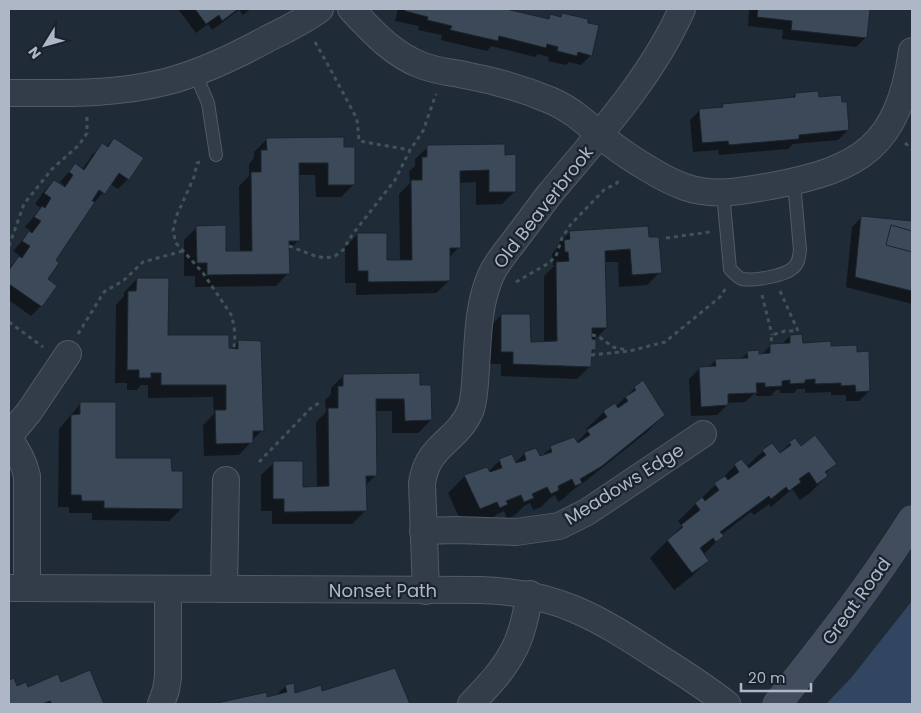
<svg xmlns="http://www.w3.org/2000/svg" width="921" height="713" font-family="Poppins,sans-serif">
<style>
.water{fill:#324661}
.shadow{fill:#0007}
.building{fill:#3c4958;stroke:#1b242f}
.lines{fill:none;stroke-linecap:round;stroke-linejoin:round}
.service-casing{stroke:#515a66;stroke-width:14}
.minor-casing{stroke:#515a66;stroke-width:28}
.secondary-casing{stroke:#515a66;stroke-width:29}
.path{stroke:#3f5457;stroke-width:3;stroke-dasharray:4 4;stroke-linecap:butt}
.service{stroke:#333d49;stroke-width:12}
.minor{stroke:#333d49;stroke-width:26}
.secondary{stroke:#414c5c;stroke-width:28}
.labels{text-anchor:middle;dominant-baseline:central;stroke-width:4.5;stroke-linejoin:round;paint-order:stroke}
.street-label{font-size:18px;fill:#aeb7c5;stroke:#19222d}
</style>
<rect width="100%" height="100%" fill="#202b38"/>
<polygon class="water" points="912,601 912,704 826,704 851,678"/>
<g class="shadow">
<polygon points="178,9 251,9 243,15 239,10 212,30 208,24 196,33"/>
<polygon points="398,9 501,9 546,20 550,16 559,18 563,14 591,55 581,65 569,62 566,65 548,61 549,57 538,54 535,57 491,46 487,51 441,40 442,35 418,30 419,26 395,21"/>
<polygon points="749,9 869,9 866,37 856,47 782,39 783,30 748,26"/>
<polygon points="795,94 848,130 838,140 793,144 788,149 719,155 718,150 693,152 690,120 700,110 719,109 723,105 791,99"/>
<polygon points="114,139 142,158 128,179 118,189 110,184 94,203 54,261 46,280 41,306 31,316 9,300 9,268 20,256 13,251 31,231 25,227 41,208 35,204 44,191 54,181 63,187 64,185 60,182 75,165 82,170 92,155 102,145 106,147"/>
<polygon points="267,139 343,149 354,184 341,197 316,197 315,175 298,175 299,240 288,251 288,273 276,286 195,287 195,276 184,276 184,240 197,227 225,252 240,252 239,186 249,176 249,164 254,158 254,152"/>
<polygon points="428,147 503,156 515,191 502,204 476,205 476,182 459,183 459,247 449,258 449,281 436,293 356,295 356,283 345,283 345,247 358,234 386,262 400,261 399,194 410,183 409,171 415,166 415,159"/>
<polygon points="862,217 912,222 912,304 846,287 852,227"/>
<polygon points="570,232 648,239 660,272 647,285 619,287 618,262 604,262 606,328 593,341 594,350 590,354 590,366 577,379 501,376 501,364 489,364 489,328 501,315 530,343 544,343 544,276 555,265 553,265 552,254 557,248 557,245"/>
<polygon points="137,279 167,336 227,350 230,350 239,341 262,430 239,455 204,456 203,425 214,414 213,397 148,398 148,385 141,385 137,390 127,390 127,383 115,383 116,305 124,296 124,292"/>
<polygon points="790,336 801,344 856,353 869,391 859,401 846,401 846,395 831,395 831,392 805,393 805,389 797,389 794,393 780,393 780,390 776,390 771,396 756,396 756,392 745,402 727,403 727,405 717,415 691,416 689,379 699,369 708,368 716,360 741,359 748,352 761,355 770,346 781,345"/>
<polygon points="344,375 419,386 431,420 418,433 392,433 392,411 375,411 375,476 365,486 365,511 352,524 272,524 272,511 261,511 261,475 274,463 302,488 317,488 316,422 326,412 325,400 331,394 331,388"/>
<polygon points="635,388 664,415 647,432 583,483 574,489 563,499 558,502 555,495 550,498 541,507 533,510 530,503 524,506 515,515 507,519 504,511 496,515 489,521 463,526 448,493 465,476 488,472 500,460 515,463 524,454 535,450 539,458 551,448 576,443 588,431 586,429 604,412 615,405 616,406"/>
<polygon points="81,403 115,459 170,473 182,508 169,521 92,520 92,513 69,513 69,507 58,507 59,429"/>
<polygon points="790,443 835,464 825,474 827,476 810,493 800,500 792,489 771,507 769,504 754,515 751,512 721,535 722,536 704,554 708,560 691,577 674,590 650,558 682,526 678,521 741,460 746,467 763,451 779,454"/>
<polygon points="395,669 409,704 218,704 266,694 266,698 275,696 286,686 295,694 321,693"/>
<polygon points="89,671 103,704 9,704 9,681 14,679 17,687 28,689 61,683"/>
</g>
<g class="building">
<polygon points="195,9 238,9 222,21 219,15 206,24"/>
<polygon points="405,9 506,9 549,19 550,14 561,17 562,13 588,19 588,23 599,25 592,56 578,52 577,56 557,51 558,47 547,44 546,48 499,36 498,41 450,30 452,26 427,20 428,17 405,11"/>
<polygon points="758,9 870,9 867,38 791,30 792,21 757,17"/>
<polygon points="818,91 819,97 841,95 842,102 847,102 849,130 799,135 799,139 729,145 728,141 702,143 699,109 723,107 722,104 795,97 795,93"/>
<polygon points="344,137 344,147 355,147 355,185 328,185 328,163 299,163 300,241 289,241 290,274 207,275 207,263 197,263 196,226 226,225 226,251 252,251 251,172 261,172 261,150 267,150 266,138"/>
<polygon points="114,138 144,158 129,180 119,173 105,194 99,190 92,201 95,202 56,260 59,263 48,279 57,286 42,307 9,284 9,270 19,256 22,258 30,246 22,241 29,231 32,233 41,221 34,217 42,206 45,208 51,198 44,193 54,180 65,187 73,175 69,172 75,163 84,170 102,143 108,147"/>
<polygon points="505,144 505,155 516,154 516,192 489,192 489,170 460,171 461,248 450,248 450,281 368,282 368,271 358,271 357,233 387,233 387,260 412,260 411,180 422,180 422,157 427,157 427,145"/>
<polygon points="861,216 912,221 912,291 855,277"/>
<polygon points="891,225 912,231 912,252 886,245"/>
<polygon points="648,226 649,237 659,237 662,273 632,275 630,249 605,251 607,328 592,328 592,339 596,340 596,350 592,350 591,367 513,364 513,352 501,352 501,314 530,314 531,342 557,341 556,262 569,261 568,252 565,252 564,240 570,239 569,231"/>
<polygon points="137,278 169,278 168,335 229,335 229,348 238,349 238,340 261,341 264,431 253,431 253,443 216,444 215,410 226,410 226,385 161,385 161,373 151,373 151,378 139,378 139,370 127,370 128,291 136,291"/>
<polygon points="802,334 803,343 831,341 831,346 857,345 857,352 869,351 870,391 856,392 855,385 841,386 841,383 815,384 815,379 805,380 805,383 790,384 790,380 782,381 782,386 765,387 765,383 756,383 757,393 728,394 728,405 701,407 699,367 716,366 715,359 748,358 747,351 759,350 759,354 770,353 770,344 790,343 790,335"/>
<polygon points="420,373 420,385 431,385 432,420 405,421 404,399 376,399 377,476 366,476 367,511 284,512 284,499 273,499 273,461 303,461 303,487 329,486 328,408 338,408 338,386 343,386 343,374"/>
<polygon points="643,380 665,415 602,466 580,479 582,483 575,486 572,479 558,486 559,490 551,494 547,487 532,494 534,498 524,502 521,495 506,501 508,504 500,508 497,502 480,509 464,475 487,467 490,472 502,468 499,459 512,454 516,463 526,460 524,452 536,448 540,456 552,452 550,446 574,437 578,443 590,435 587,430 607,417 603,411 615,403 618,408 628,401 625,397 636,390 634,387"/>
<polygon points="80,402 116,402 116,458 171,458 172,471 183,471 183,509 104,508 104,501 82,501 81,495 71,495 71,415 80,414"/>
<polygon points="815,435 837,464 825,472 828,476 817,484 809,472 799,479 801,482 789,491 786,487 771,499 769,496 720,532 724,536 716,542 713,538 700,548 709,561 692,573 667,540 683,527 681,525 700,510 695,503 702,497 705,501 719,490 714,483 725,476 728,480 739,472 734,464 741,459 749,468 766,455 762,450 772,443 780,453 791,445 789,442 795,438 801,446"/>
<polygon points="395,668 410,704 218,704 217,703 267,692 267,697 287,692 285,685 294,683 295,693 321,685 322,691"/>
<polygon points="90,670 104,704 52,704 50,701 42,704 9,704 9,680 14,678 17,686 26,682 28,687 58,674 61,682"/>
</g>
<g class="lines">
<g class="service-casing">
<g id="service">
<polyline points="195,73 208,103 216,155"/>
<path d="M723,193L730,269C734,273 737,277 742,279C754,281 784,276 793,268C799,263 799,257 800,250L794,182"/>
</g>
</g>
<g class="minor-casing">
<g id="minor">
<path d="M351,9C372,31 392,54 421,65C437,72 453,72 469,76C497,81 526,90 552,101C575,111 591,128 610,143C628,157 664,180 685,187C713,197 743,191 771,186C862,169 898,146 912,51"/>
<path d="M9,93C61,93 114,95 165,82C201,73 234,57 267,39C285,30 304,21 320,9"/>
<polyline points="9,436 29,412 68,354"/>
<path d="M9,439C18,451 24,462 27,476V588"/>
<polyline points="423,531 456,530 516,532 559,526 587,512 703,434"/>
<path d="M9,588L480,590C556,592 597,617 658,657C682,672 705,687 727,704"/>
<polyline points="224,589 226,480"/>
<path d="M426,591L422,483C428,443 458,442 471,409C475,396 475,382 476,368C478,338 478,304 491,275C496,264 504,254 512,244C524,228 536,212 548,196C596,138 651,79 682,9"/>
<polyline points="161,704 166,690 168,677 168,589"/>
<path d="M471,704C486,688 502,672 512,653C522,636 526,614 530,594"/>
</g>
</g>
<g class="secondary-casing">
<path id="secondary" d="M777,704C825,644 871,585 912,520"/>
</g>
<g class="path">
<polyline points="315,42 327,63 357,119 359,141 410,150"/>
<polyline points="905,143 912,149"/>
<polyline points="200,162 197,163 194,177 176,217 173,231 176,243 203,273 232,316 235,333 234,348"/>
<polyline points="666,238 710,232"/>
<polyline points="9,246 24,204 52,169 79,145 87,133 87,116"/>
<polyline points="289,246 315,256 326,258 335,256 343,250 352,235 395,180 410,150 423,131 436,94"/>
<polyline points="516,282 549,263 556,256 562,238 571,224 604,190 617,183 620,178"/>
<polyline points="780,291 798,331"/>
<polyline points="762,295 772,335"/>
<polyline points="9,322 43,347"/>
<polyline points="78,334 104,292 124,280 143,262 183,251"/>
<polyline points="592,335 598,336 613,347 627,350"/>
<polyline points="771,341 772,335 785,331 797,331"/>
<polyline points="591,355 630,351 665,342 720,297 726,288"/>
<polyline points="259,462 312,407 321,402"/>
</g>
<use href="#service" class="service"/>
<use href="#minor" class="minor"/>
<use href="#secondary" class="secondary"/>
</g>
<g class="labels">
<g class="street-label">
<text transform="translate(543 207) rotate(-52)">Old Beaverbrook</text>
<text transform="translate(624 484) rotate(-32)">Meadows Edge</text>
<text x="383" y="590">Nonset Path</text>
<text transform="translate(856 601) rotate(-54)">Great Road</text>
</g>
</g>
<rect width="921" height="713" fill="none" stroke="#aeb7c5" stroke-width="20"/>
<g transform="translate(45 45) rotate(233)" stroke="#19222d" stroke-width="4" paint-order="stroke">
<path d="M0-4L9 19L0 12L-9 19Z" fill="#aeb7c5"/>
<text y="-8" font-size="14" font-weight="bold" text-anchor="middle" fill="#aeb7c5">N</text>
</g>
<path d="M741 683v8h70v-8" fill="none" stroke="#aeb7c5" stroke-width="2.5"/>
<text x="748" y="683" font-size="15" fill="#aeb7c5" stroke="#19222d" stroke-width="4" paint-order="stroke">20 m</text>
</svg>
